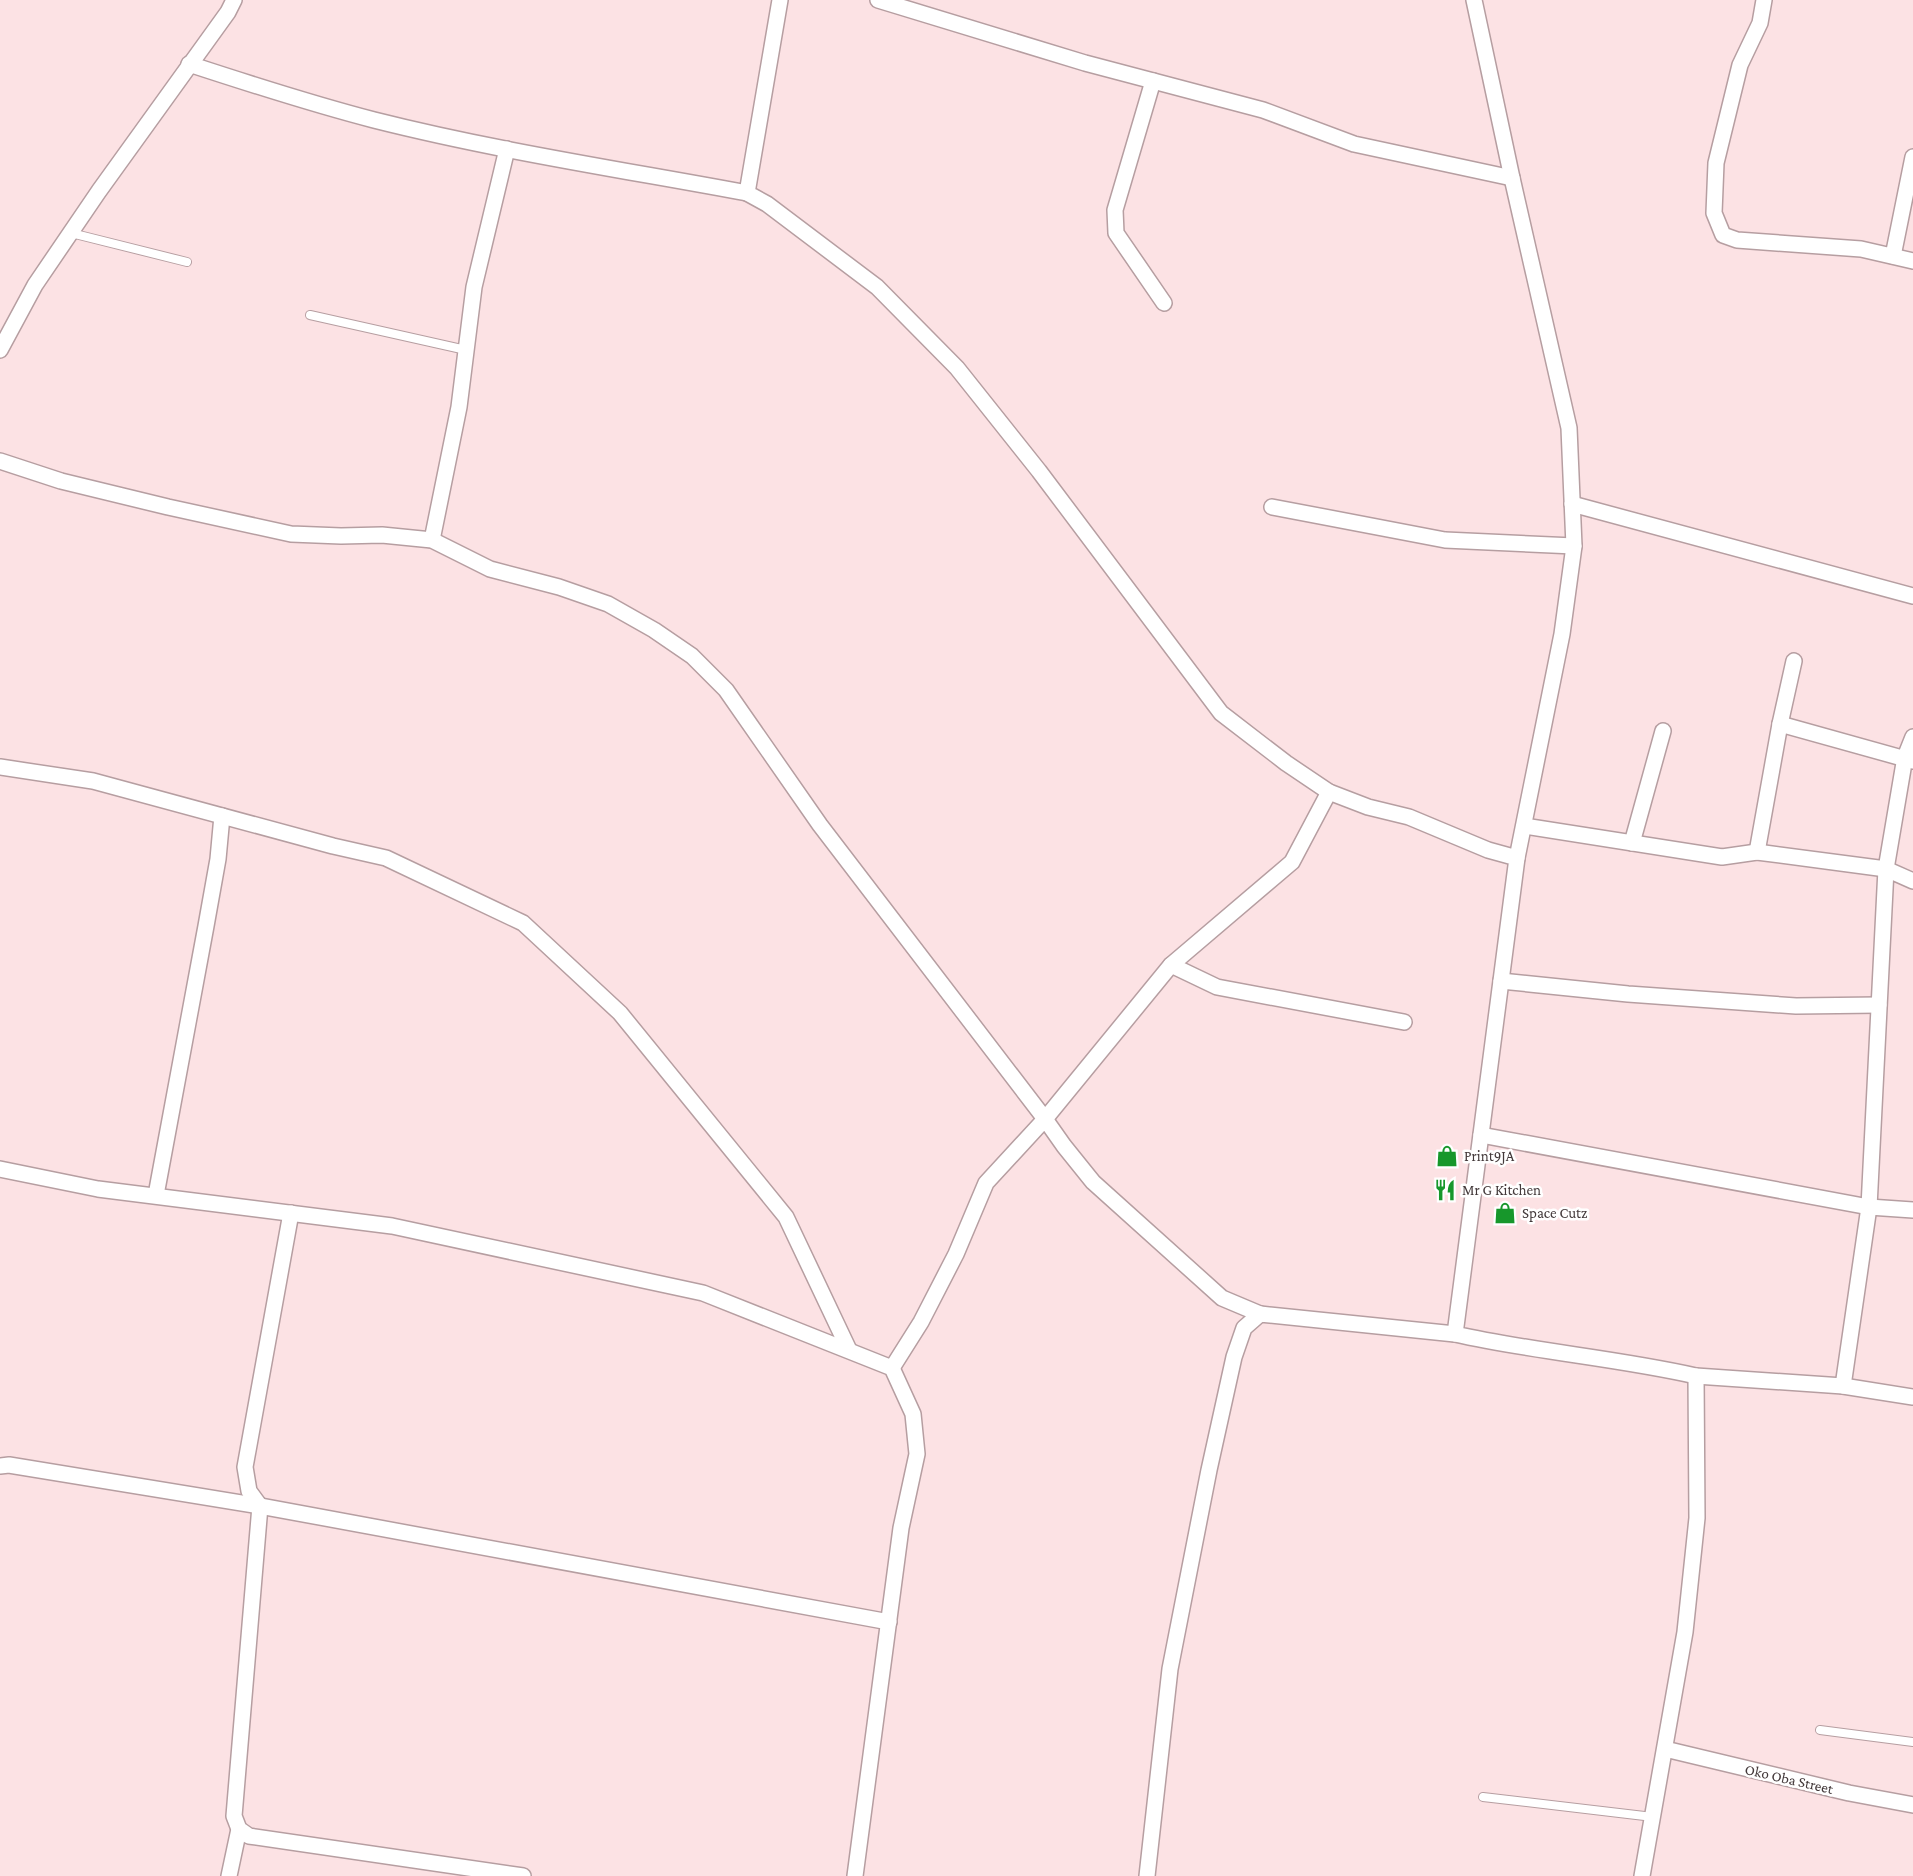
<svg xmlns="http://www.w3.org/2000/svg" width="1913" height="1876" font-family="'Crimson Pro',serif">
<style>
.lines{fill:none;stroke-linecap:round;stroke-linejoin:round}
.lane-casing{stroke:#b69ea1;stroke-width:10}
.street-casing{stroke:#b69ea1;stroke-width:18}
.lane{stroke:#fff;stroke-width:8}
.street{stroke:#fff;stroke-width:15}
.labels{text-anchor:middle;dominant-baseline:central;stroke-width:5;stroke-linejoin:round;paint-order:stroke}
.poi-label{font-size:15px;fill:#43393a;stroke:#fff;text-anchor:start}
.street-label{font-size:15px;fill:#43393a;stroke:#fff}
</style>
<rect width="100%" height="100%" fill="#fce2e4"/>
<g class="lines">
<g class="lane-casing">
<g id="lane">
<polyline points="71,233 187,262"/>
<polyline points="310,315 466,350"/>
<polyline points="1820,1730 1913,1742"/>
<polyline points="1483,1797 1653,1817"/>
</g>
</g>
<g class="street-casing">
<g id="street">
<path d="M780,0L747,193L767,204L877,287L957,368L1039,471L1221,713L1286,763L1329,792L1368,807L1409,817L1488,850L1517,858L1455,1334C1535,1352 1617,1358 1696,1376L1697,1518L1685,1632L1642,1876"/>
<polyline points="878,0 1085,63 1263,110 1354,144 1512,178"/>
<polyline points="1474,0 1512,178 1569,428 1574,546 1562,634 1517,858"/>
<polyline points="1764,0 1760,23 1740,65 1716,163 1714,213 1723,235 1737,240 1861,249 1913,261"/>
<path d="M189,64C250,84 312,104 374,120C497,151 623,170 747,193"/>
<polyline points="1153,81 1115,210 1116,233 1164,303"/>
<polyline points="1893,256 1913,157"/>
<polyline points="0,350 35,285 99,191 228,12 234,0"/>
<polyline points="0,461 61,481 168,507 291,534 341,536 382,535 432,540 490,569 559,587 608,604 654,630 692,656 726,690 820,825 1045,1119 1171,965 1292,862 1329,792"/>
<polyline points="1572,504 1913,596"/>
<polyline points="1272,507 1445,540 1574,546"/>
<polyline points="432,540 459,407 474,287 507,149"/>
<polyline points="1780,724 1913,761"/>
<polyline points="0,767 93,781 333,846 386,858 523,923 620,1013 786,1217 849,1350"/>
<polyline points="1524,826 1722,857 1757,852 1886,869 1905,757 1913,737"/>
<polyline points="1632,843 1663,731"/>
<polyline points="1757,852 1780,724 1794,661"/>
<polyline points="1171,965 1217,987 1404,1022"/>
<polyline points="1501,981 1628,994 1796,1006 1879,1005"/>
<polyline points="1481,1135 1869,1207 1913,1210"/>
<polyline points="0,1169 98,1189 392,1226 703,1293 892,1368 913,1414 917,1454 901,1528 855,1876"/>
<polyline points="156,1195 206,926 218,859 222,816"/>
<polyline points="291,1213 245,1467 249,1491 260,1506 234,1816 239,1829 249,1836 523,1876"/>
<polyline points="892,1368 921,1322 956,1254 986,1183 1045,1119 1064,1146 1093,1182 1222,1298 1260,1314"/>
<polyline points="1696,1376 1843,1386 1913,1397"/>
<polyline points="1843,1386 1869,1207 1886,869 1913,881"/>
<polyline points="0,1466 9,1465 260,1506 889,1622"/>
<polyline points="1665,1749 1849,1793 1913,1805"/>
<polyline points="229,1876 239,1829"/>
<polyline points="1147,1876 1170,1669 1209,1470 1234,1357 1244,1328 1260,1314 1455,1334"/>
</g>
</g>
<use href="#lane" class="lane"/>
<use href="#street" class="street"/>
</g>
<defs>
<g id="shop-bare" transform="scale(1.725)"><path d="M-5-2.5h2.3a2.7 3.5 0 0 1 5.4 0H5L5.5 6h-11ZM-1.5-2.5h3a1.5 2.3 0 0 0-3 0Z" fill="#17972b" stroke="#fff" stroke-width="2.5" paint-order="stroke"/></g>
<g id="restaurant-bare" transform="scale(1.725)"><path d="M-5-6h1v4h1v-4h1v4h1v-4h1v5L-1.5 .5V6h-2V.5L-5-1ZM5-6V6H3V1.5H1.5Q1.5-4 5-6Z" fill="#17972b" stroke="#fff" stroke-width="2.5" paint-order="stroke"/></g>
</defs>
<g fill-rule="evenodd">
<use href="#shop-bare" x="1447" y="1156"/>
<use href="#restaurant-bare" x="1445" y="1190"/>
<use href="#shop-bare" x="1505" y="1213"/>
</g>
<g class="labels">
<g class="poi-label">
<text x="1464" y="1156">Print9JA</text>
<text x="1462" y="1190">Mr G Kitchen</text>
<text x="1522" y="1213">Space Cutz</text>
</g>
<g class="street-label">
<text transform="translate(1789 1779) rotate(13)">Oko Oba Street</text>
</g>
</g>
</svg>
